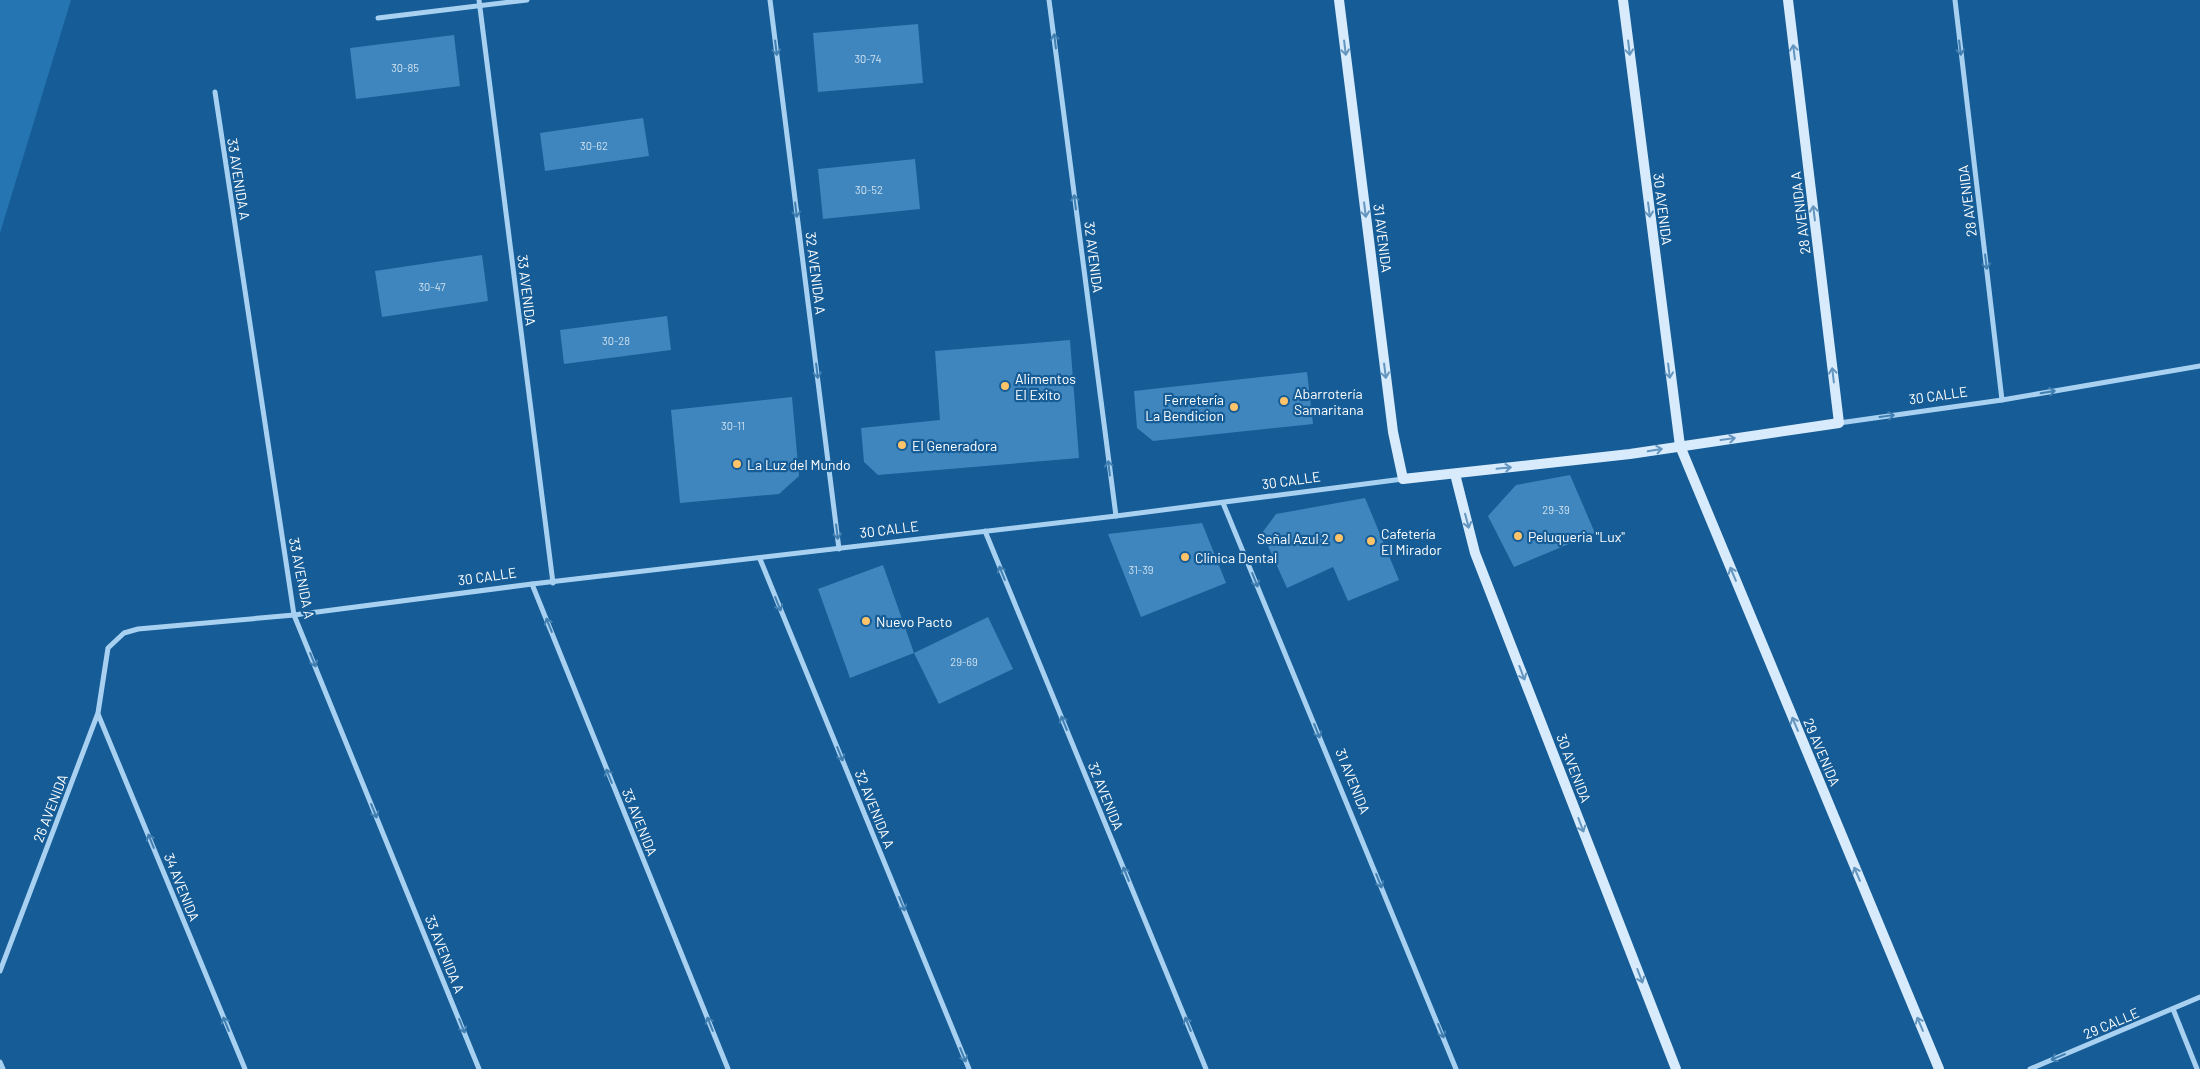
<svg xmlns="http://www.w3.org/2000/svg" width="2200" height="1069" font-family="Barlow,sans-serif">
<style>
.green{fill:#2575b3}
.building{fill:#3f86be}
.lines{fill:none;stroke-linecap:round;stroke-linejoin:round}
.street{stroke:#a8d1f1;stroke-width:5}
.secondary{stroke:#d7ebfc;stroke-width:10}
.oneway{stroke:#427fb1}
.oneway2{stroke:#6395bf}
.poi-dot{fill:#ffc369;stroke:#165c96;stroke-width:2}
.labels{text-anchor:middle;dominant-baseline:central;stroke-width:4.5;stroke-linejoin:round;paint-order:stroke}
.number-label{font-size:11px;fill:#cfe1ef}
.street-label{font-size:14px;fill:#fff;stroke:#165c96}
.poi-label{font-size:14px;fill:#fff;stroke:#165c96;text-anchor:start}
</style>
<rect width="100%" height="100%" fill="#165c96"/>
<polygon class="green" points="0,0 71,0 0,233"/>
<g class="building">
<polygon points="918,24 923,83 818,92 813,33"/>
<polygon points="454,35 460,86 356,99 350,48"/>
<polygon points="643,118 649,156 545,171 540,133"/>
<polygon points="915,159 920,209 823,219 818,169"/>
<polygon points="482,255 488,301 382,317 375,271"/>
<polygon points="667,316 671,350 564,364 560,330"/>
<polygon points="1070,340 1079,458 878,475 864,462 861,428 940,420 935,351"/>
<polygon points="1307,372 1313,424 1153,441 1137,428 1134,391"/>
<polygon points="792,397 799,476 779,494 680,503 671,410"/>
<polygon points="1570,475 1595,533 1514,567 1488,516 1516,485"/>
<polygon points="1365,498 1399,580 1348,601 1333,567 1287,588 1262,533 1276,514"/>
<polygon points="1202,523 1226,583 1141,617 1108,534"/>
<polygon points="883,565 914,653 850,678 818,589"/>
<polygon points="988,617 1013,669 939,704 914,653"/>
</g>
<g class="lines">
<g class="street">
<polyline points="479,0 553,583"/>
<polyline points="770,0 839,549"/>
<polyline points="1049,0 1116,516"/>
<polyline points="1955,0 2002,400"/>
<polyline points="378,18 527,0"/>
<polyline points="215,92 294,615 479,1069"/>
<polyline points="1839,423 2002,400 2200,366"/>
<polyline points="1223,503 1456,1069"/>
<polyline points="985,531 1206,1069"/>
<polyline points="760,559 969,1069"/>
<polyline points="532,584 728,1069"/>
<polyline points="98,714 245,1069"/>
<polyline points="0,971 98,713 108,648 124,633 138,629 294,615 532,584 1116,516 1403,479"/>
<polyline points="2173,1009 2197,1069"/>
<polyline points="0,1062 3,1069"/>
<polyline points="2030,1069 2200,997"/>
</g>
<g class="secondary">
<polyline points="1339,0 1393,432 1403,479 1630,454 1839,423 1788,0"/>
<polyline points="1623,0 1680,446 1939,1069"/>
<polyline points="1455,474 1475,553 1676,1069"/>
</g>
</g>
<defs><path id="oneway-shaft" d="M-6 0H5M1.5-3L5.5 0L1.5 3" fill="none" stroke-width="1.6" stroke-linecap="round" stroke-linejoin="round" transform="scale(1.25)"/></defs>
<g class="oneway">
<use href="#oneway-shaft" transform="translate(1055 41) rotate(-97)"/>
<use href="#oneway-shaft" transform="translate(776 48) rotate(83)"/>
<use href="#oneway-shaft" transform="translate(1960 48) rotate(83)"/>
<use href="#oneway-shaft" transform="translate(1075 202) rotate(-97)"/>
<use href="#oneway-shaft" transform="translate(796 210) rotate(83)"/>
<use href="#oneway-shaft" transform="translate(1986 262) rotate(83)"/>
<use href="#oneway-shaft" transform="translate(817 371) rotate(83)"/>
<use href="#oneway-shaft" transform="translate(2048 392) rotate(-10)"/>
<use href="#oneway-shaft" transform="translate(1887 416) rotate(-8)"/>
<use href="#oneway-shaft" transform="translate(1109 468) rotate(-97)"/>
<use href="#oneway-shaft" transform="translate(837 532) rotate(83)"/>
<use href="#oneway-shaft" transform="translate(1002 573) rotate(-112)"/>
<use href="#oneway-shaft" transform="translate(1255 580) rotate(68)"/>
<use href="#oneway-shaft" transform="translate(778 604) rotate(68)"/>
<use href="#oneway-shaft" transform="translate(549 625) rotate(-112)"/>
<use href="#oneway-shaft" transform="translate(313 660) rotate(68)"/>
<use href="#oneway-shaft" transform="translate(1064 723) rotate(-112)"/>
<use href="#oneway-shaft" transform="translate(1317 731) rotate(68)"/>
<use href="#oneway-shaft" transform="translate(840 754) rotate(68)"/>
<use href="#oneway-shaft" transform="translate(609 776) rotate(-112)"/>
<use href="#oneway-shaft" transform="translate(374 811) rotate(68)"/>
<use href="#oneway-shaft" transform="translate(151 841) rotate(-112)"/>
<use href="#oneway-shaft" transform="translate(1126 874) rotate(-112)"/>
<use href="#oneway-shaft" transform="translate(1379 881) rotate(68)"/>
<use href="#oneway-shaft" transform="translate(902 904) rotate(68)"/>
<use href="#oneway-shaft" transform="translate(226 1024) rotate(-112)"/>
<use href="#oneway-shaft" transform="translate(710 1024) rotate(-112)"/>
<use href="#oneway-shaft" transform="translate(1188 1024) rotate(-112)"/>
<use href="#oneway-shaft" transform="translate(462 1026) rotate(68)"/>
<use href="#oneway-shaft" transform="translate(1441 1031) rotate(68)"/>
<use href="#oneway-shaft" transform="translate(963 1055) rotate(68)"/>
<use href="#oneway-shaft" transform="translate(2058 1057) rotate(157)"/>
</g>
<g class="oneway2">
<use href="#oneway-shaft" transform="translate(1345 48) rotate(83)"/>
<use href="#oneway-shaft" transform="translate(1629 48) rotate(83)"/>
<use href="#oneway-shaft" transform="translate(1794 52) rotate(-97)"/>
<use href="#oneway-shaft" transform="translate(1365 210) rotate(83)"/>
<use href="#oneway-shaft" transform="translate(1649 210) rotate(83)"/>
<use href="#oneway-shaft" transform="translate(1814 213) rotate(-97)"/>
<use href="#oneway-shaft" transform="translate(1385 371) rotate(83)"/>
<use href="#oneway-shaft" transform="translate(1669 371) rotate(83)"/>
<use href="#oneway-shaft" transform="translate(1833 375) rotate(-97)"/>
<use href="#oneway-shaft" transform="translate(1728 439) rotate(-8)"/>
<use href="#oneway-shaft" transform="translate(1655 450) rotate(-10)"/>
<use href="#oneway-shaft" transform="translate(1504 468) rotate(-6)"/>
<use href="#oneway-shaft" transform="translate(1467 521) rotate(75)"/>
<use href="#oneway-shaft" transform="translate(1733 574) rotate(-113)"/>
<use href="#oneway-shaft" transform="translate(1522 673) rotate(69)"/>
<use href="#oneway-shaft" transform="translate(1795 724) rotate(-113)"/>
<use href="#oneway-shaft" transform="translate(1581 825) rotate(69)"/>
<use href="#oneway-shaft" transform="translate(1857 874) rotate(-113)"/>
<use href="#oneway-shaft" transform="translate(1640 976) rotate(69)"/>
<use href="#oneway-shaft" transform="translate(1920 1024) rotate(-113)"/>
</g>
<g class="poi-dot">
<circle cx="1005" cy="386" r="5"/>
<circle cx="1284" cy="401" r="5"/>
<circle cx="1234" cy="407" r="5"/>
<circle cx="902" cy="445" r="5"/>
<circle cx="737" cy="464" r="5"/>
<circle cx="1518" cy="536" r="5"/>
<circle cx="1339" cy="538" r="5"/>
<circle cx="1371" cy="541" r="5"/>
<circle cx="1185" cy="557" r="5"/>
<circle cx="866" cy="621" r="5"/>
</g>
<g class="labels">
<g class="number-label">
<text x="868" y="58">30-74</text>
<text x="405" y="67">30-85</text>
<text x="594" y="145">30-62</text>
<text x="869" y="189">30-52</text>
<text x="432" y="286">30-47</text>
<text x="616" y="340">30-28</text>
<text x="733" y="425">30-11</text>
<text x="1556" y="509">29-39</text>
<text x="1141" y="569">31-39</text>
<text x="964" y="661">29-69</text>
</g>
<g class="street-label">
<text transform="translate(239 179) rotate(81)">33 AVENIDA A</text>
<text transform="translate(1967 201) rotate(-97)">28 AVENIDA</text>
<text transform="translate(1663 209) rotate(83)">30 AVENIDA</text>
<text transform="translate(1800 213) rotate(-97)">28 AVENIDA A</text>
<text transform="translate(1383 238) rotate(83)">31 AVENIDA</text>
<text transform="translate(1094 257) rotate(83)">32 AVENIDA</text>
<text transform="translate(816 273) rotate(83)">32 AVENIDA A</text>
<text transform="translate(527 290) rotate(83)">33 AVENIDA</text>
<text transform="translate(1938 395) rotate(-8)">30 CALLE</text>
<text transform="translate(1291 480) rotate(-8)">30 CALLE</text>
<text transform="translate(889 529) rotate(-7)">30 CALLE</text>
<text transform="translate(487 576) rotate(-8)">30 CALLE</text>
<text transform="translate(302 578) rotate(79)">33 AVENIDA A</text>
<text transform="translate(1822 752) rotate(67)">29 AVENIDA</text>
<text transform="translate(1574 768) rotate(69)">30 AVENIDA</text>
<text transform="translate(1353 781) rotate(68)">31 AVENIDA</text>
<text transform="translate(1106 796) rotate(68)">32 AVENIDA</text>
<text transform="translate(50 808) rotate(-69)">26 AVENIDA</text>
<text transform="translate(875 809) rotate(68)">32 AVENIDA A</text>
<text transform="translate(640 822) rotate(68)">33 AVENIDA</text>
<text transform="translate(182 887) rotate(68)">34 AVENIDA</text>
<text transform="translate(445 954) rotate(68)">33 AVENIDA A</text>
<text transform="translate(2111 1023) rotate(-23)">29 CALLE</text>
</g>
<g class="poi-label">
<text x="1015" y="378">Alimentos<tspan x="1015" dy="16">El Exito</tspan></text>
<text x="1294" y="393">Abarrotería<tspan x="1294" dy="16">Samaritana</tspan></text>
<text x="1224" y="399" text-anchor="end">Ferretería<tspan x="1224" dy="16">La Bendicion</tspan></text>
<text x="912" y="445">El Generadora</text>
<text x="747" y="464">La Luz del Mundo</text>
<text x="1381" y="533">Cafetería<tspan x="1381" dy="16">El Mirador</tspan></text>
<text x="1528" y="536">Peluqueria "Lux"</text>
<text x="1329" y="538" text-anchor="end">Señal Azul 2</text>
<text x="1195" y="557">Clínica Dental</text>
<text x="876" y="621">Nuevo Pacto</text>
</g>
</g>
</svg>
